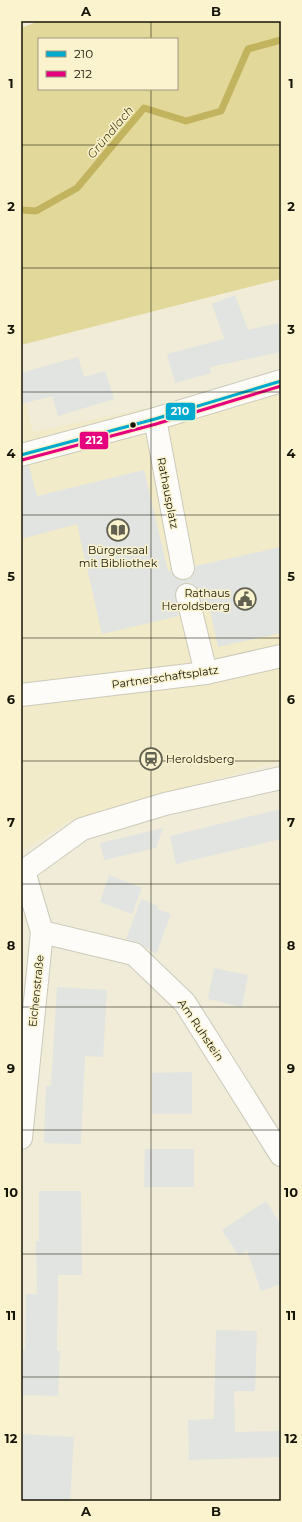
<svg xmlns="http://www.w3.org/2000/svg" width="302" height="1522" font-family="Montserrat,sans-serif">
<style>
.built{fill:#f1ebc9}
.green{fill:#e2d89a;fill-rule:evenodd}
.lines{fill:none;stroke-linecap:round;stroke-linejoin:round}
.stream{stroke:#c2b45e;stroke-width:7}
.building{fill:#e2e4e1}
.minor-casing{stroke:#cccabb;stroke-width:24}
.minor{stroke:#fdfcf9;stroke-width:22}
.bus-1-casing{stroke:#faf3ce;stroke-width:6}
.bus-2-casing{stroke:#faf3ce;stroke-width:6}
.bus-1{stroke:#00a9ce;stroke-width:3}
.bus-2{stroke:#e5007d;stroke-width:3}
.grid{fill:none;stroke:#161407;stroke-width:1;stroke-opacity:0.55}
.bus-dot{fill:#161407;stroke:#faf3ce;stroke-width:1.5}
.labels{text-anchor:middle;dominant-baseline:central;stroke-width:3;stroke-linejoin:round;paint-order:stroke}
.street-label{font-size:11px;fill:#161407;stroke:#faf3ce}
.poi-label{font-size:11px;fill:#161407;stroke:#faf3ce}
.water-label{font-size:12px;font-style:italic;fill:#544d20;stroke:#faf3ce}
.line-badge{stroke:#faf3ce;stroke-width:1.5}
.badge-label{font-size:11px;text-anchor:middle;font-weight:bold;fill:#fff}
.neatline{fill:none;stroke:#161407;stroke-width:1.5}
.grid-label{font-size:13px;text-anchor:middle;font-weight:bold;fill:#161407}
</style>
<rect width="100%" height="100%" fill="#f0ecd8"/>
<polygon class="built" points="281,380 281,761 71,820 21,852 21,387 33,432"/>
<path class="green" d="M39,21H281V279L21,345V28ZM39,39H177V89H39Z"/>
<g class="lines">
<polyline class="stream" points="21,210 36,211 77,188 144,108 186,121 221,111 248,49 281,40"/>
</g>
<g class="building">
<polygon points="235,295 248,330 278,323 281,337 281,352 210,367 211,373 175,383 167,354 224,339 212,304"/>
<polygon points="78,357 84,377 105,371 114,399 58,416 52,396 21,404 21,373"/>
<polygon points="29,466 37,496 144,470 168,571 171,571 174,576 179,580 186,580 191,577 195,572 195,566 281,547 281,633 218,647 210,609 204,611 196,587 191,583 184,583 179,586 175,592 179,616 102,634 77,524 21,539 21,467"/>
<polygon points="281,809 281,839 176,864 170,836"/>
<polygon points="163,828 156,848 104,860 100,843"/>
<polygon points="109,875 142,888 132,914 100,902"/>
<polygon points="141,899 158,906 157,909 171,914 156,954 137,942 126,939"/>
<polygon points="214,968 248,975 242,1007 208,999"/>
<polygon points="57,987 107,990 103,1057 85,1056 81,1144 44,1143 46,1086 51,1086"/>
<polygon points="192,1072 192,1114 152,1114 152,1073"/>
<polygon points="145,1149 194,1149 194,1187 144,1187"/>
<polygon points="39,1191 81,1191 82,1275 58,1275 57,1351 60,1351 58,1396 21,1395 21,1350 25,1350 26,1294 37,1294 36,1241 39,1241"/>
<polygon points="266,1201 281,1225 281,1284 261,1291 247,1250 239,1256 222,1230"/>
<polygon points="216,1330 257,1331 255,1391 234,1391 235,1432 281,1431 281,1457 189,1460 188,1420 214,1419"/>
<polygon points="21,1434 74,1437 70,1501 21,1501"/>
</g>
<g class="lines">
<g class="minor-casing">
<g id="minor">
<polyline points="155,419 183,568"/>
<polyline points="21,455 155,419 281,381"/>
<polyline points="187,595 206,673"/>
<polyline points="21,695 206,673 281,656"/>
<polyline points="24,871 82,829 165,804 281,778"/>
<polyline points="42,932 134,954 185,1003 281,1155"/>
<polyline points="21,1138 42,932 24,871"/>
</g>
</g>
<use href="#minor" class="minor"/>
<g class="bus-1-casing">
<polyline id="bus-1" points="21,455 155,419 281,381"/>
</g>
<g class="bus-2-casing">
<polyline id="bus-2" points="22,460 156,424 281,386"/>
</g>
<use href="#bus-1" class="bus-1"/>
<use href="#bus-2" class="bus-2"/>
</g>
<path class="grid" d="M151,21V39M151,89V1501M21,145H281M21,268H281M21,392H281M21,515H281M21,638H281M21,761H281M21,884H281M21,1007H281M21,1130H281M21,1254H281M21,1377H281"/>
<defs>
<g id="library-ring" transform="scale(1.15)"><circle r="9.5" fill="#faf3ce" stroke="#626050" stroke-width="1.5"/><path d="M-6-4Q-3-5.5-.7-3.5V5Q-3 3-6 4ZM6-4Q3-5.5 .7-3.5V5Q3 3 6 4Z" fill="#626050"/></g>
<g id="civic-ring" transform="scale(1.15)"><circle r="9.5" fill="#faf3ce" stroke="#626050" stroke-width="1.5"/><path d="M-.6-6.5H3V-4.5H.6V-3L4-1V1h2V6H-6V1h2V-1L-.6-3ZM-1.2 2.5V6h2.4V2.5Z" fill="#626050"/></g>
<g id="station-ring" transform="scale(1.15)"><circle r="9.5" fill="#faf3ce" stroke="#626050" stroke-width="1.5"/><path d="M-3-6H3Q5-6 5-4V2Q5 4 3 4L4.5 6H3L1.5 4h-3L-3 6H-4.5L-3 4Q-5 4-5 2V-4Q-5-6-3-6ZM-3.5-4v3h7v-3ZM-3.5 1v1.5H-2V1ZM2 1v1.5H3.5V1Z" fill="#626050"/></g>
</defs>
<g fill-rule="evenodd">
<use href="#library-ring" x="118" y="530"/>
<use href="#civic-ring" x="245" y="599"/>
<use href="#station-ring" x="151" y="759"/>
</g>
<circle class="bus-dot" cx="133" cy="425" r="3.5"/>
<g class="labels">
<g class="street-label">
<text transform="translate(168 493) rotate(79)">Rathausplatz</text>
<text transform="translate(165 677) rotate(-8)">Partnerschaftsplatz</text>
<text transform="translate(36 991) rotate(-84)">Eichenstraße</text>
<text transform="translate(201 1030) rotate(56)">Am Ruhstein</text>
</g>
<g class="poi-label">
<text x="118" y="550">Bürgersaal<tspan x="118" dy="13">mit Bibliothek</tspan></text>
<text x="230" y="593" text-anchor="end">Rathaus<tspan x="230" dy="13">Heroldsberg</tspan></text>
<text x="166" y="759" text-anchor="start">Heroldsberg</text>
</g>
<g class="water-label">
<text transform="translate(110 132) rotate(-50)">Gründlach</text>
</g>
</g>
<g class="line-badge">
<rect x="165" y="402" width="31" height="19" rx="4" fill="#00a9ce"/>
<rect x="79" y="431" width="30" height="19" rx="4" fill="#e5007d"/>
</g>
<g class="badge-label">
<text x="180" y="415">210</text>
<text x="94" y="444">212</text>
</g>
<rect width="302" height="1522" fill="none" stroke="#faf3ce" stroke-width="44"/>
<rect x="38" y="38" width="140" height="52" fill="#faf3ce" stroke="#9f9a7e"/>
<rect x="46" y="51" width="20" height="6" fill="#00a9ce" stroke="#9f9a7e"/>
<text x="74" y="58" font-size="12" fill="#161407">210</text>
<rect x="46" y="71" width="20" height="6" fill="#e5007d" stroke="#9f9a7e"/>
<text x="74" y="78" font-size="12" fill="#161407">212</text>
<rect x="22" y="22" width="258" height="1478" class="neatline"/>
<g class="grid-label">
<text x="86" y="16">A</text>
<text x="216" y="16">B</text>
<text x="11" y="88">1</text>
<text x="291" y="88">1</text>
<text x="11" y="211">2</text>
<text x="291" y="211">2</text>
<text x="11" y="334">3</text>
<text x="291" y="334">3</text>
<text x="11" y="458">4</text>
<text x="291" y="458">4</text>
<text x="11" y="581">5</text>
<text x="291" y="581">5</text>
<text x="11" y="704">6</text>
<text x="291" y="704">6</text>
<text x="11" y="827">7</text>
<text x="291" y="827">7</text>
<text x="11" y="950">8</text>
<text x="291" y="950">8</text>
<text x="11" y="1073">9</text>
<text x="291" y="1073">9</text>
<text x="11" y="1197">10</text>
<text x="291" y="1197">10</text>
<text x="11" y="1320">11</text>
<text x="291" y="1320">11</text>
<text x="11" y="1443">12</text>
<text x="291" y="1443">12</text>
<text x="86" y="1516">A</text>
<text x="216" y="1516">B</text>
</g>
</svg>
